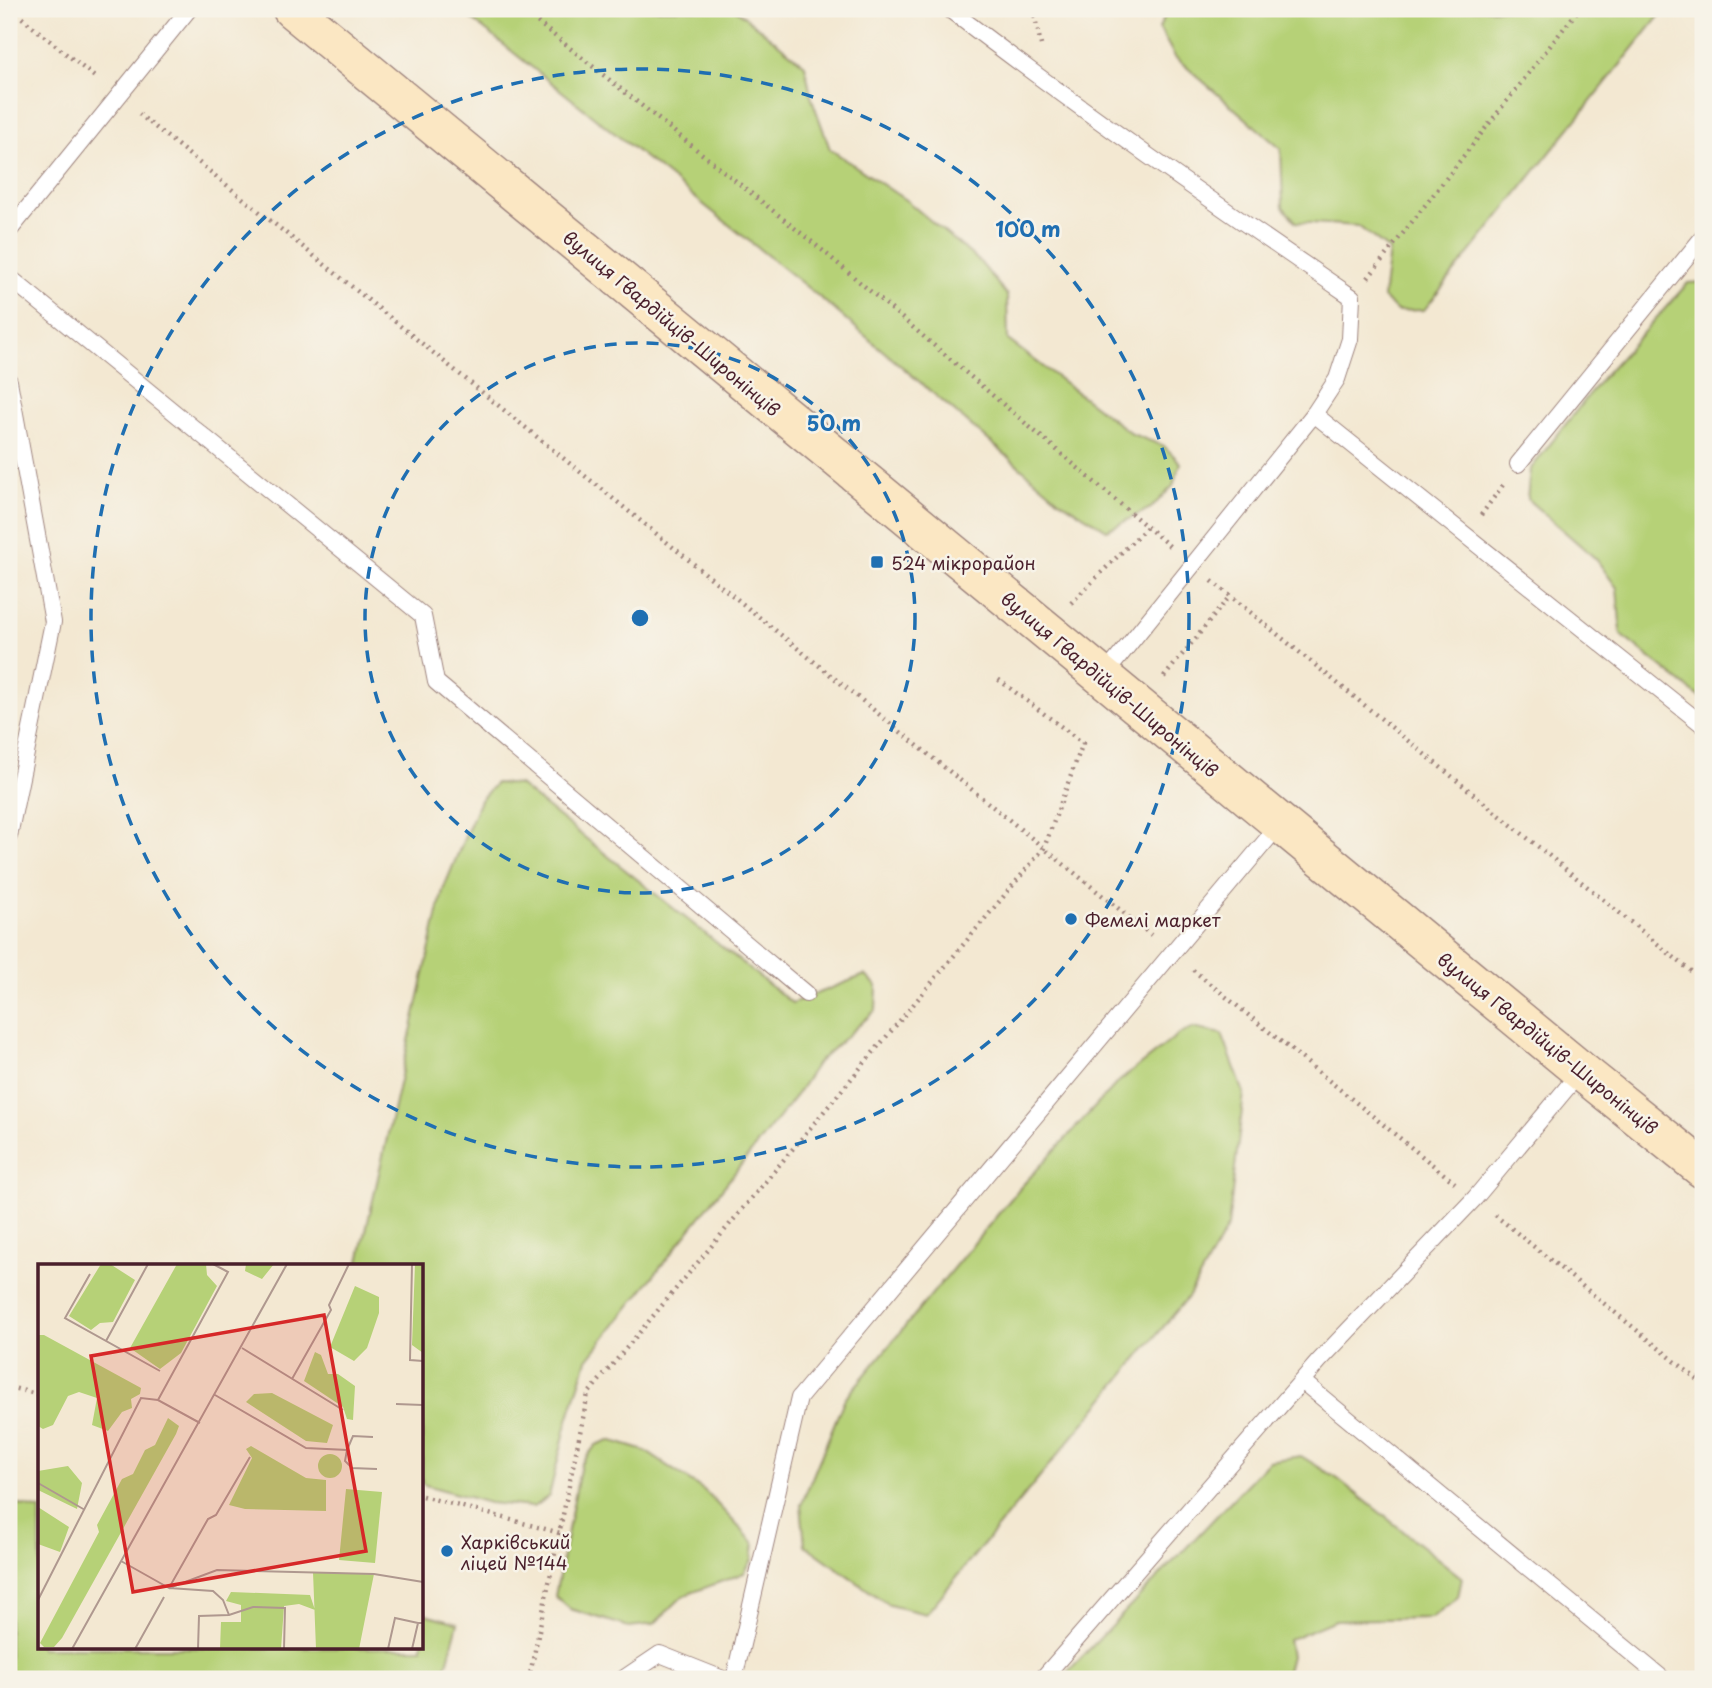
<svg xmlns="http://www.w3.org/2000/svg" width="1712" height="1688" font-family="'Playpen Sans',sans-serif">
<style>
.green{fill:#b6d177;stroke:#807851;stroke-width:2}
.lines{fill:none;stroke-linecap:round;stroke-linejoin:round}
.lane-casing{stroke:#9e847e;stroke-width:18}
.secondary-casing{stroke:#9e847e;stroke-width:41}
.path{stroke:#9e847e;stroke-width:4.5;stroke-dasharray:2 5;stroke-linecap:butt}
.lane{stroke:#fff;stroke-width:16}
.secondary{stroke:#fbe7c3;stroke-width:38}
.ring{fill:none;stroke:#1f6fb2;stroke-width:3.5;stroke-dasharray:12 9}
.poi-dot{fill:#1f6fb2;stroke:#f7f3e8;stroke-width:2.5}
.labels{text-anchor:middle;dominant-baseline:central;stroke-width:5;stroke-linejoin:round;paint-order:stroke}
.street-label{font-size:18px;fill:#4a1f2b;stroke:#f7f3e8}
.poi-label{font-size:18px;fill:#4a1f2b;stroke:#f7f3e8;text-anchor:start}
.inset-road{fill:none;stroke:#af988f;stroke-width:2}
.view{fill:#d62828;fill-opacity:0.15;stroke:#d62828;stroke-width:3.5}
.inset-edge{fill:none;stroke:#4a1f2b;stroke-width:3.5}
.centre{fill:#1f6fb2;stroke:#f7f3e8;stroke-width:3.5}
.ring-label{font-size:21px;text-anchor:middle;font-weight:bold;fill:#1f6fb2;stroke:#f7f3e8;stroke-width:5;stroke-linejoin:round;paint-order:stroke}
</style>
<rect width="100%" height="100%" fill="#f7f3e8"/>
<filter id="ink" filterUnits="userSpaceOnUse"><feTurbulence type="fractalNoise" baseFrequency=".0143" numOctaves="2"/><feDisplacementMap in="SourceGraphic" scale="14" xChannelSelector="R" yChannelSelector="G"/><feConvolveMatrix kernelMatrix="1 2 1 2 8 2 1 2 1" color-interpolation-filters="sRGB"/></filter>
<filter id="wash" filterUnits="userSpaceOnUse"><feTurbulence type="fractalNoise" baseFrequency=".00686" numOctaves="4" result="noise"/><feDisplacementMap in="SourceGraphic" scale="28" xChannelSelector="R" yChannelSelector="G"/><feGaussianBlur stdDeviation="1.57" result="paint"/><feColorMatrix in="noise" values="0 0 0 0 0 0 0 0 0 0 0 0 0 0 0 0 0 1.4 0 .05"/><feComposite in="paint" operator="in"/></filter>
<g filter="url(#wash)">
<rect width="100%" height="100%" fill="#f3e8d2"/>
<g class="green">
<polygon points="459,9 735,9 805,65 811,96 830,149 907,201 980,262 1007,295 1008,340 1132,434 1164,446 1181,463 1173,486 1151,508 1107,530 1059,500 823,300"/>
<polygon points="1168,9 1665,9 1424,310 1397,311 1383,298 1389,250 1358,226 1296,222 1283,207 1281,149 1175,57 1159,28"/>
<polygon points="1703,282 1703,700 1621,635 1617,588 1596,559 1527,499 1530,470 1602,378 1688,283"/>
<polygon points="496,783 519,785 792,1003 865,975 877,986 876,1010 818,1062 797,1094 587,1360 567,1423 549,1496 533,1507 489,1503 422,1484 422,1266 358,1266 443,890 480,800"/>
<polygon points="1193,1028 1222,1034 1244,1093 1228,1226 1189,1296 926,1614 889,1605 805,1545 801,1505 844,1400 1019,1189 1117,1083 1179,1034"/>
<polygon points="609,1440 645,1451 705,1491 754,1543 752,1560 744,1573 683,1596 654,1624 629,1627 570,1609 555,1596 581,1464 596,1445"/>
<polygon points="1301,1456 1338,1479 1462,1578 1458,1597 1431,1618 1335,1620 1288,1640 1291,1656 1285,1679 1061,1679 1269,1461"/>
<polygon points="9,1502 40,1510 40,1648 422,1648 422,1613 458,1623 443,1679 9,1679"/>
</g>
</g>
<g filter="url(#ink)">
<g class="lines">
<g class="lane-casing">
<g id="lane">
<path d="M949,9C1080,110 1216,204 1352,297L1350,339L1337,379L1314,414L1102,678"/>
<polyline points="9,231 189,9"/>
<polyline points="9,277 423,616 436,682 806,994"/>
<polyline points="9,381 53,622 9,836"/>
<polyline points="1314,414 1703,725"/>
<polyline points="1518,464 1703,237"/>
<polyline points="1302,1381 1663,1679"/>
<polyline points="623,1679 660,1654 723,1679"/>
<polyline points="734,1679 799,1398 1280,824"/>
<polyline points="1042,1679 1319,1361 1475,1198 1581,1071"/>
</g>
</g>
<g class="secondary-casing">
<polyline id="secondary" points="292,9 1581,1071 1703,1169"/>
</g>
<g class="path">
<polyline points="11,9 97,79"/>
<polyline points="521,9 822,250 1173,549"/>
<polyline points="1033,9 1041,45"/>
<polyline points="139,114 1151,935"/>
<polyline points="1368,278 1579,9"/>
<polyline points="1481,515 1503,485"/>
<polyline points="1212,581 1703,981"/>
<polyline points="1071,603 1147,527"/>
<polyline points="1164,677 1230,596"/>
<polyline points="1193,970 1455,1183"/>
<polyline points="1495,1215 1703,1384"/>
<polyline points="9,1387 40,1395"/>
<polyline points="422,1496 560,1533"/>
<polyline points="529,1679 588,1394 1044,848 1083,743 995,677"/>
</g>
<use href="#lane" class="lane"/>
<use href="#secondary" class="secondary"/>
</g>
</g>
<g class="ring">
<circle cx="640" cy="618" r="275"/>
<circle cx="640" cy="618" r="549"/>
</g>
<g class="poi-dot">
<rect x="870" y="555" width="14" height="14" rx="3.5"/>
<circle cx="1071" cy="919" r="7"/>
<circle cx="447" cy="1551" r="7"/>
</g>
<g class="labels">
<g class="street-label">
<text transform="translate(672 323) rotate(40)">вулиця Гвардійців-Широнінців</text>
<text transform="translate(1110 684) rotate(40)">вулиця Гвардійців-Широнінців</text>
<text transform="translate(1548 1043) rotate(39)">вулиця Гвардійців-Широнінців</text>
</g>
<g class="poi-label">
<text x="891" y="562">524 мікрорайон</text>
<text x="1085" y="919">Фемелі маркет</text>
<text x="461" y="1541">Харківський<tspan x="461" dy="21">ліцей №144</tspan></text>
</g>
</g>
<g transform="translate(38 1264)">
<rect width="385" height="385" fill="#f3e8d2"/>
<path d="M63,0H72L97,16L75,58L62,59L53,66L31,52ZM139,0H168L169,11L179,22L143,89L122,105L92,84ZM208,0H236L224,15L207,7ZM377,0H385V89L374,81ZM317,22L341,33V49L329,84L316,97L292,83ZM0,71H6L103,124L102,130L93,135L94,144L84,148L70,167L54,161L59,134L41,128L30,132L15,161L5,165L0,162ZM277,88L283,91L290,110H300L317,122L315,156L309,155L305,143L266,117ZM234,129L295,161L289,179L268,177L208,138L216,130ZM130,154L141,162L138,170L24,374L16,383H6L2,379L61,268L59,261L84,215L95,210L107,186L117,181ZM213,182L268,214L288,216V247L207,245L191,241L214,194L208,185ZM280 202a12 12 0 1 1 24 0a12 12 0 1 1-24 0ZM30,202L44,219L39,245L0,226V207ZM308,225L344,228L337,299L301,296ZM0,243L31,263L22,288L0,280ZM275,308L336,310L321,385H278ZM193,328L272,331L277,346L261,340L246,342L243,385H182L183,358H203V341L188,337Z" fill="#b6d177"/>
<path class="inset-road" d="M374,0L372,96L385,97M52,10L27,54L122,107M68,77L110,0M204,84L305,146M254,115L293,46L291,41L311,0M177,131L268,184L309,186L307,197L314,204L339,205M120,136L190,8L175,0M358,140L385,141M309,186L315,172L335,173M0,219L47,246M83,297L131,324L170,255L178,251L212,193M0,336L103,134L120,136L162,159M191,351L185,336L175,327L131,324L179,306L336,310L385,318M34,385L249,0M97,385L126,333M160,385L161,352L191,351L215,343L247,344L246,385M350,385L357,354L380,359M374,385L380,359H385"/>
<path class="view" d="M286,51L328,287L95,328L53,92Z"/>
<rect width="385" height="385" class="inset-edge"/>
</g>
<circle cx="640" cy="618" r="10" class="centre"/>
<g class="ring-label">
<text x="1028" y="237">100 m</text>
<text x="834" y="431">50 m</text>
</g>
<rect width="1712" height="1688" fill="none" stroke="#f7f3e8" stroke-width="35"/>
</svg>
